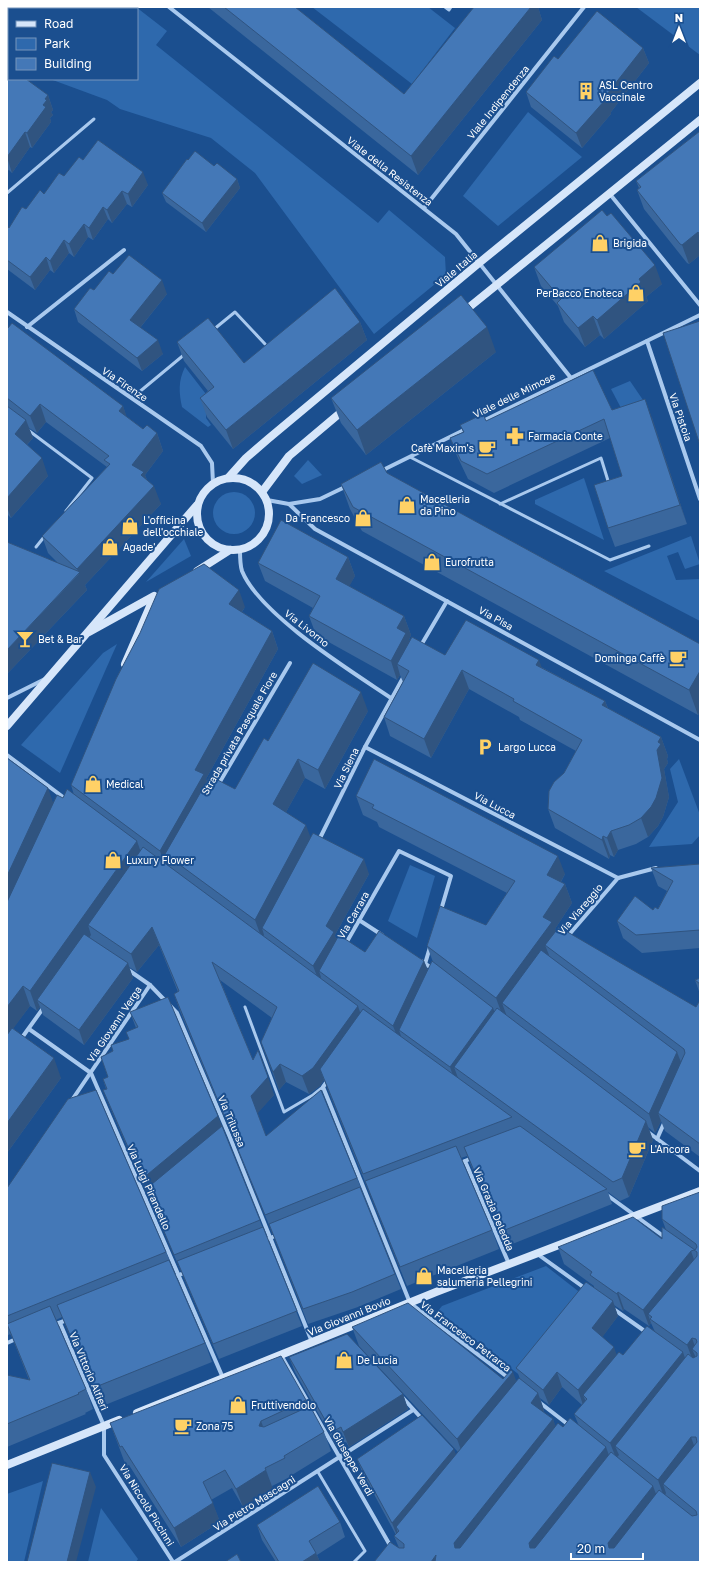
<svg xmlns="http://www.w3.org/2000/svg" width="707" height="1569" font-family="'Golos Text',sans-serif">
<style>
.green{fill:#2e69ad}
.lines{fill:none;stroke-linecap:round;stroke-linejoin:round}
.lane{stroke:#a9c9ee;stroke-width:3}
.street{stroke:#a9c9ee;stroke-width:4}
.secondary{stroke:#d6e6fa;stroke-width:8}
.wall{fill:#3a679d;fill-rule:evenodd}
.shaded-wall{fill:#305480}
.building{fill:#4478b7;stroke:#305480}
.labels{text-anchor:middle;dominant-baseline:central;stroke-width:4;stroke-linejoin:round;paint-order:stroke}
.poi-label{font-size:10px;fill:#fff;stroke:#1b4f8f;text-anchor:start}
.street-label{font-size:10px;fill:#fff;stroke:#1b4f8f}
</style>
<rect width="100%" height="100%" fill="#1b4f8f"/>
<g class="green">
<polygon points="11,7 136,7 167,31 156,45 378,223 389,210 445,257 446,275 374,334 255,173 211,138 120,109 107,100 50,79 137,79 137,9 9,9"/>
<polygon points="312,7 428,7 455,28 412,84"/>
<polygon points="636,7 700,7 700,55"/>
<polygon points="9,9 9,60 7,59 7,14"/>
<polygon points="528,112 582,157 498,226 463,196"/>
<path d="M185,367L216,407L206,414V418L211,425L208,427L182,407C179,393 178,381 185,367Z"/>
<polygon points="630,381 643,400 621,408 611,389"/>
<polygon points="308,460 322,475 302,484 294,476"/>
<polygon points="584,478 604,540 535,504 535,500"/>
<circle cx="234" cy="513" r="21"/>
<polygon points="691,536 700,564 685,569 678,552 667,556 676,580 700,579 700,621 604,571"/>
<polygon points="184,539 191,556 146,582"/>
<polygon points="117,644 60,773 21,745 103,653"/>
<polygon points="679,759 700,815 700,835 692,844 649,847 678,802 670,769"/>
<polygon points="410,865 435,876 417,938 388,921"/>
<polygon points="546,1266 587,1298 522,1377 438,1311 442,1306"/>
<polygon points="43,1481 24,1562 7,1562 7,1494"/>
<polygon points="101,1508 138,1559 136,1562 88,1562"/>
</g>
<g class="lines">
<g class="lane">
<polyline points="445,7 449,10 451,7"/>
<polyline points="7,193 94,119"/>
<polyline points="213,330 235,312 265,344"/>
<polyline points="132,398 185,354"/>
<polyline points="28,430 92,478 66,511"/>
<polyline points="410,457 610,560 649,546"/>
<polyline points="500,504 601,458 609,484"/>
<polyline points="36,547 44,537"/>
<polyline points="245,1007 284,1112 313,1095 323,1087"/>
<polyline points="318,1472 365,1551 354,1562"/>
</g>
<g class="street">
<polyline points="169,7 456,234 571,378"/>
<polyline points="609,193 700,305"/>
<polyline points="424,208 584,7"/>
<polyline points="7,312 201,446 212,463 213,483"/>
<polyline points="27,327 124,250"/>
<polyline points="647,341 700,499"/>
<polyline points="481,422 700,315"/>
<polyline points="381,471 466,429"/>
<polyline points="267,500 289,504 320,499 347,486"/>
<polyline points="289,504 315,529 700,740"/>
<path d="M240,550C240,556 240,565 242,571C260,615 351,671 391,698"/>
<polyline points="420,647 447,601"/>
<polyline points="7,698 45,679"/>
<polyline points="365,747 618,878"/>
<polyline points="7,755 67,800"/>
<polyline points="218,785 290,663"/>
<polyline points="319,840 365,747 404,676"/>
<polyline points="618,878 656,868"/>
<polyline points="359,920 382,935"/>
<polyline points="567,937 618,878"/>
<polyline points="345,945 399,851 451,876 441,910"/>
<polyline points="421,961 433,969"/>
<polyline points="425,964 430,947"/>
<polyline points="127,969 150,985 177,1013 229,1135 312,1342"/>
<polyline points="29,1029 91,1073 223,1378"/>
<polyline points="21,1039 44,1007"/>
<polyline points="328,1080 323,1087 410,1303 510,1379"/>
<polyline points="72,1100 150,985"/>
<polyline points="648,1132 700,1171"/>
<polyline points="657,1139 665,1121"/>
<polyline points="465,1161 509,1264"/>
<polyline points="458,1164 472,1158"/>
<polyline points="607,1195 666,1238"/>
<polyline points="262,1241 278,1235"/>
<polyline points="536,1253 586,1289"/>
<polyline points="172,1278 186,1272"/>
<polyline points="612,1308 646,1332"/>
<polyline points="60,1323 104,1426 104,1455 173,1562"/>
<polyline points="53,1325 67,1320"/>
<polyline points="7,1343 16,1339"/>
<polyline points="281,1355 391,1547"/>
<polyline points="403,1398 423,1420"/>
<polyline points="539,1402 570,1426"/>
<polyline points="175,1562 413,1410"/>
</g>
<g class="secondary">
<polyline points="462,313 700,120"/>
<polyline points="229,477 246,458 268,439 479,263 700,83"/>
<circle cx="233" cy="514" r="36"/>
<polyline points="262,492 289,456 346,408"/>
<polyline points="197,571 230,550"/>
<polyline points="89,632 154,596"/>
<polyline points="125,664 154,597"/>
<polyline points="7,726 197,505"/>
<polyline points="137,1413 436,1292 700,1191"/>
<polyline points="7,1465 119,1420"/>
</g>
</g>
<g class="wall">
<polygon points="208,7 295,7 404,94 474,7 538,7 542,20 418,175"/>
<polygon points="643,48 649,63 611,112 611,114 582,148 531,107 526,92 558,59"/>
<polygon points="7,74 48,95 53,110 51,112 53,115 50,118 51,122 32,148 30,147 12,173 9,170 7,171"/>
<polygon points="700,131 700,255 689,264 687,263 644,209 637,190 639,188 636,181"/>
<polygon points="83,160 148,185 132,207 127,204 112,223 108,219 93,240 88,237 74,257 69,253 54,273 50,270 35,290 7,269 7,226 9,228 26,209 64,176"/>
<polygon points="188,160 214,166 237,179 240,188 206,232 166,202 162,193"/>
<polygon points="534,267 662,284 646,297 648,301 604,339 600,335 585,347 564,322 558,306 541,286"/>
<polygon points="113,274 167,294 140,328 163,354 142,371 78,322 74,309"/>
<polygon points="360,322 367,340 233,449 207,417 200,398 208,391 184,361 177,342 244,363"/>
<polygon points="7,327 123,406 126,416 143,429 157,433 163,451 145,475 147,480 161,504 85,585 87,590 7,674 7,542 58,563 48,553 42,536 107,467 46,422 37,433 29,428 33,438 27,445 48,476 11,518 7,514"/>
<polygon points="496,352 366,455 341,423 331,398"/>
<polygon points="612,410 652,418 687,524 615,547 608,528 622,476 610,438 494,493 468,479 457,456 450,438 463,432 460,425 486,421"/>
<polygon points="387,473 700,644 700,712 698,715 362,531 350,509 341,484"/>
<polygon points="348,557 355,576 349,586 404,616 411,635 409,640 410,642 445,655 541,667 605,701 608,708 661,737 668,756 667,759 668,763 664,769 669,797 663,817 658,826 648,837 636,844 618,850 614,857 610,855 609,859 555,828 548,809 564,773 576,751 520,720 519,717 469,689 431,758 390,736 384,717 403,682 400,675 397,680 316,635 309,616 313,608 265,581 258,563"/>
<polygon points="245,607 242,612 272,631 278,649 206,779 207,782 235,789 268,741 368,711 325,789 305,778 286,812 310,838 369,874 335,935 337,940 365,952 424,961 428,970 433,962 427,946 486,925 507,893 379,827 377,822 363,815 356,796 565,874 561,882 565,884 572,903 555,929 556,931 696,1007 700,1000 700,1157 665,1131 661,1121 655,1133 648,1127 653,1140 629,1197 620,1201 608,1192 612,1204 505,1247 467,1156 461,1158 492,1230 499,1249 407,1286 324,1080 320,1086 309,1094 286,1082 279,1090 261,1042 272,1018 220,980 253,1060 274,1095 257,1113 266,1136 357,1178 401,1289 358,1307 308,1324 272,1232 180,1011 174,994 178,992 159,945 137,972 129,967 133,978 84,1045 43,1015 40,1007 37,1011 30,1006 13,1028 61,1078 7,1153 7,758 53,803 63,798 74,795 71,785"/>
<polygon points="700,864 700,948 642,953 623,938 617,921 658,909 667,891 658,886 651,868"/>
<polygon points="700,978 700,994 695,980"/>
<polygon points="130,1012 222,1126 302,1326 219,1359 110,1107 103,1090 106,1089 103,1079 108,1077 101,1057 113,1051 129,1039 136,1028"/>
<polygon points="7,1188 166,1252 205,1343 212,1362 100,1407 62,1317 56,1320 86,1389 93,1409 85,1413 86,1414 7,1447 7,1375 29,1380 12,1337 10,1334 7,1336"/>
<path d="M700,1192V1562H374L399,1548L394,1536L396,1535L363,1474L357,1459L456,1455L458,1452L359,1346L352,1327L503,1379L517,1382L520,1379L516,1368L594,1288V1286L564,1264L558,1247L662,1239L666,1230L662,1219ZM614,1305L623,1311L624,1309L649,1326L651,1323L655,1332L623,1355H616L602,1337L618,1316ZM562,1387L582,1405L574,1414L579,1426L555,1427L553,1419L543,1412L544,1410L540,1398L549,1405Z"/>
<polygon points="289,1357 403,1394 408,1409 349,1447 346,1442 337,1447 295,1372"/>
<polygon points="306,1400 309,1407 324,1432 331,1451 292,1475 292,1476 272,1486 273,1489 243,1507 232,1488 211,1500 220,1522 181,1547 129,1465 126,1466 110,1423"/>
<polygon points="340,1522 345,1537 317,1555 320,1562 276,1562 262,1540 257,1525"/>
</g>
<g class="shaded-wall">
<polygon points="531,7 538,7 542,20 418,175 411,156"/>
<polygon points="643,48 649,63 611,112 611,114 582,148 576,133"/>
<polygon points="48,95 53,110 51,112 53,115 50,118 51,122 32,148 27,133 43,105 45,99"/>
<polygon points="25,132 30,147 12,173 7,157"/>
<polygon points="143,172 148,185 132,207 128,194"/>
<polygon points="237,179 240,188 206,232 202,223"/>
<polygon points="122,191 127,204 112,223 107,210"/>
<polygon points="103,207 108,219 93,240 89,228"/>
<polygon points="84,224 88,237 74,257 69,244"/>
<polygon points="698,232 700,238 700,255 689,264 682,245"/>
<polygon points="64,240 69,253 54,273 50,261"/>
<polygon points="46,257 50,270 35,290 30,277"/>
<polygon points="655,265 662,284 646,297 648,301 604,339 597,320 639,279"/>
<polygon points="162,280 167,294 135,334 130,320"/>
<polygon points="593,316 600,335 585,347 578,328"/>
<polygon points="360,322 367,340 233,449 226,430"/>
<polygon points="487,327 496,352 366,455 357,430"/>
<polygon points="158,340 163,354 142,371 137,358"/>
<polygon points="645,399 652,418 687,524 680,505"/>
<polygon points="40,404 46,422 37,433 30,416"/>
<polygon points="123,406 129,423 119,411"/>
<polygon points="26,420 33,438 21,451 15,434"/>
<polygon points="157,433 163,451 145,475 151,490 132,465"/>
<polygon points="42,458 48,476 11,518 7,507 7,498"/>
<polygon points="154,486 161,504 85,585 87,590 7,674 7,650 79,574 77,569"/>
<polygon points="348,557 355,576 343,598 336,579"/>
<polygon points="239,590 245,607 235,622 229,604"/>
<polygon points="404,616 411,635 409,640 413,652 397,664 400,675 397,680 391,661 397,628"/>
<polygon points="272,631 278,649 206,779 211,792 165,854 169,864 166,868 160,851 195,770"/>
<polygon points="539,660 546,679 536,665"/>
<polygon points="462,670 469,689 431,758 424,739"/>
<polygon points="700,671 700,712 698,715 689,690"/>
<polygon points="361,692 368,711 325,789 318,770"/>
<polygon points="605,701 612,720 602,705"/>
<polygon points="661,737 668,756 667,759 668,763 664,769 669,797 663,817 658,826 648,837 641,818 657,750 658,742"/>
<polygon points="298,759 305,778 280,823 273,804"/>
<polygon points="48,788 55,808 7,912 7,876"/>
<polygon points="306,825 313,844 262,928 264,935 262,939 255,920"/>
<polygon points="611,831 618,850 614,857 607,838"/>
<polygon points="603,836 610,855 609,859 602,840"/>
<polygon points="137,841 144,861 88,925 91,935 42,1003 37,1000 40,1007 37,1011 30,991"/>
<polygon points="558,856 565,874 554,894 547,875"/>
<polygon points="364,859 369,874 335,935 339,947 319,971 321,977 319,981 313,966 326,926"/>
<polygon points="565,884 572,903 555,929 559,941 545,945 549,955 509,1009 502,1003 506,1014 503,1017 496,998 543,917"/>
<polygon points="152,927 159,945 137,972 131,954"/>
<polygon points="424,961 430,976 399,1030 401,1036 399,1041 393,1026"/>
<polygon points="128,963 133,978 84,1045 79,1030"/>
<polygon points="23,986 30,1006 10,1033 7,1053 7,1007"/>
<polygon points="358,1006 364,1024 320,1069 324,1080 320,1086 309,1094 302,1076"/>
<polygon points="493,1008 499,1023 454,1067 458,1078 455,1082 450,1067"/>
<polygon points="677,1052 684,1070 658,1113 661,1121 655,1133 649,1114"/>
<polygon points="54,1058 61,1078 7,1153 7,1123"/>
<polygon points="280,1064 286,1082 279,1090 273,1072"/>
<polygon points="268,1077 274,1095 257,1114 251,1096"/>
<polygon points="218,1116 225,1134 146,1189 148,1197 142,1179"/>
<polygon points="646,1121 653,1140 629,1197 622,1178"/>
<polygon points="691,1251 697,1268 652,1317 648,1314 651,1323 649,1326 643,1310"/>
<polygon points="618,1292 624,1309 623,1311 617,1294"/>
<polygon points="613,1301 618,1316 598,1343 592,1328"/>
<polygon points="692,1338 698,1355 697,1353 692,1349 696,1358 693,1361 687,1345"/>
<polygon points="614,1347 619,1362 587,1399 583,1395 586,1402 583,1405 578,1390"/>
<polygon points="683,1352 688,1367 615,1446 619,1455 616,1458 610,1443"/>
<polygon points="513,1372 520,1391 464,1458 457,1439"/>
<polygon points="557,1372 562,1387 549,1405 543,1390"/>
<polygon points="538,1393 544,1410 537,1419 531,1403"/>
<polygon points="403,1394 408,1409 349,1447 343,1432"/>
<polygon points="553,1419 559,1436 460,1560 455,1548 454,1543"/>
<polygon points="261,1421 268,1440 259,1426"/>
<polygon points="691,1437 697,1454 663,1484 666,1493 664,1497 658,1480"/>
<polygon points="606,1447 612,1464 535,1560 530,1548 529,1543"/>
<polygon points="454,1449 459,1464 399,1531 396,1527 399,1536 398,1538 392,1523"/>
<polygon points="266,1470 273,1489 243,1507 236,1489"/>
<polygon points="90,1472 96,1487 76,1562 67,1562"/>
<polygon points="653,1486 659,1502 614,1560 609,1548 608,1543"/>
<polygon points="213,1503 220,1522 181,1547 174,1528"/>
<polygon points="316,1553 320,1562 302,1562"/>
<polygon points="436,1555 439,1562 431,1562"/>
</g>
<g class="building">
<polygon points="224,7 295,7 404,94 474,7 531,7 411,156"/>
<polygon points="597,11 643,48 604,98 606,99 576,133 526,92 554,56 558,59"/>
<polygon points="9,73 9,79 26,79 48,95 45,99 47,100 43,105 46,107 27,133 25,132 7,157 7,74 8,75"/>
<polygon points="700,131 700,235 698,232 682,245 680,244 637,190 641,187 636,181"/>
<polygon points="98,140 143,172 128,194 122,191 107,210 103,207 89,228 84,224 69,244 64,240 50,261 46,257 30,277 7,260 7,226 9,228 22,207 26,209 40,190 44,194 59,173 64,176 79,157 83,160"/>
<polygon points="195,151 214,166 217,163 237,179 202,223 162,193 187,159 188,160"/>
<polygon points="602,210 607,216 611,213 655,265 639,279 641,282 597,320 593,316 578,328 557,303 561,299 534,267"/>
<polygon points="129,255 162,280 130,320 158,340 137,358 74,309 90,288 94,290 109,271 113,274"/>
<polygon points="335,288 360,322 226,430 200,398 214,387 177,342 208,318 244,363"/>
<polygon points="461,295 487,327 357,430 331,398"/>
<polygon points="700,321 700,445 663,333"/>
<polygon points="12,323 123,406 119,411 143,429 147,425 157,433 132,465 144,472 141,475 154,486 77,569 42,536 110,464 104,460 109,456 40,404 30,416 7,398 7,327 8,328"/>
<polygon points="593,370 612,410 645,399 680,505 608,528 594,485 622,476 604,419 487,474 461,461 450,438 464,432 460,425 483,414 486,421"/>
<polygon points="7,406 26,420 15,434 42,458 7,498"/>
<polygon points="381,462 387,473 700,644 700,671 689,690 353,507 341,484"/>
<polygon points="281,520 348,557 336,579 404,616 397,628 406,633 391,661 309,616 320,596 258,563"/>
<polygon points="7,542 80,572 7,650"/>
<polygon points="204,564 239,590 229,604 272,631 195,770 204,774 160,851 71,785 116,679 140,633 159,589"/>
<polygon points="466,620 539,660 536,665 605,701 602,705 661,737 658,742 661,744 657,750 662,778 656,798 651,807 641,818 629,825 611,831 607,838 603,836 602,840 548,809 549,791 554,782 564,773 582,740 513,701 514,699 462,670 424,739 384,717 409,671 397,664 412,637 445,655"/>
<polygon points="313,663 361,692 318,770 298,759 273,804 306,825 255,920 165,854 210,776 235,789 264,738 268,741"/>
<polygon points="7,758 48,788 7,876"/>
<polygon points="374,759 558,856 547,875 565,884 543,917 552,922 496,998 427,946 440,906 486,925 515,881 372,808 374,805 356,796"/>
<polygon points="67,789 137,841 30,991 23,986 7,1007 7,902 57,795 63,798"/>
<polygon points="313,833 364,859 326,926 334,932 313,966 262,928"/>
<polygon points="143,847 358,1006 313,1068 302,1076 280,1064 273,1072 261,1042 277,1007 212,962 253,1060 258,1050 268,1077 251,1096 266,1136 321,1090 357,1178 265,1215 174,994 179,991 152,927 131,954 88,925"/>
<polygon points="700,864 700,930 636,935 617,921 635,896 653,910 655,907 658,909 673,881 651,868"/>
<polygon points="559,927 696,1007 700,1000 700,1144 658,1113 685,1053 684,1049 545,945"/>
<polygon points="379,931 424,961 393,1026 319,971 339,935 365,952"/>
<polygon points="84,934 128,963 79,1030 37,1000"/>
<polygon points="541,950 677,1052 649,1114 502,1003"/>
<polygon points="432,961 493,1008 450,1067 399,1030"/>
<polygon points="700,978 700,984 695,980"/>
<polygon points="168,997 218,1116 142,1179 103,1090 107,1089 103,1079 108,1077 101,1057 113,1051 111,1045 129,1039 126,1032 138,1027 130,1012"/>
<polygon points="497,1008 646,1121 622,1178 613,1182 454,1067"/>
<polygon points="363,1009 512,1117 363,1174 320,1069"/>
<polygon points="12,1028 54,1058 7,1123 7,1035"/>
<polygon points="96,1090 166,1252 7,1316 7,1188 68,1099"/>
<polygon points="222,1126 260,1220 174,1255 146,1189"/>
<polygon points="520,1126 607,1189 500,1232 464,1147"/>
<polygon points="456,1146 492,1230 400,1267 365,1181"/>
<polygon points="360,1187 395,1274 352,1292 303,1309 269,1224"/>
<polygon points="700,1192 700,1562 435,1562 436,1555 431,1562 374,1562 390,1542 399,1548 404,1548 404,1544 394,1536 399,1531 396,1527 519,1378 538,1393 531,1403 553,1419 454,1543 455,1548 460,1548 558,1423 563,1427 570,1418 606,1447 529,1543 530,1548 535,1548 611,1452 653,1486 608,1543 609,1548 614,1548 659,1490 692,1516 697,1515 696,1511 663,1484 697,1442 696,1437 691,1437 658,1480 615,1446 688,1354 693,1358 697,1356 697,1353 692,1349 697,1342 696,1339 692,1338 687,1345 650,1319 652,1317 648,1314 697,1256 697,1252 694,1250 691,1251 643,1310 618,1292 617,1294 590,1275 592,1272 558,1247 633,1217 662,1239 662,1227 695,1250 697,1247 696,1244 662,1219 662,1206"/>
<polygon points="263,1227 297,1311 213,1344 177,1261"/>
<polygon points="169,1260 205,1343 93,1388 57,1305"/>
<polygon points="586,1282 613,1301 592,1328 614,1347 578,1390 557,1372 543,1390 516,1368"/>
<polygon points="408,1303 503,1379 511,1370 513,1372 457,1439 352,1327"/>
<polygon points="50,1306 86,1389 78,1393 79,1394 7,1424 7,1375 30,1380 7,1324"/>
<polygon points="647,1326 683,1352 610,1443 574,1414 587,1399 583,1395 619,1352 623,1355"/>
<polygon points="347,1334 403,1394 343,1432 341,1427 332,1432 289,1357"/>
<polygon points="281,1356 306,1400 261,1421 259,1426 264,1427 310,1406 324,1432 284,1456 285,1458 265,1468 266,1470 236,1489 225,1470 203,1482 213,1503 174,1528 122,1446 120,1447 110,1423"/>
<polygon points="422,1415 454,1449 392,1523 357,1459"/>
<polygon points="52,1463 90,1472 67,1562 27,1562"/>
<polygon points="318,1486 340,1522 309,1541 316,1553 302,1562 279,1562 257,1525"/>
<polygon points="237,1554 241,1562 225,1562"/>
</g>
<defs>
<g id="building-bare" transform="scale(1.38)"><path d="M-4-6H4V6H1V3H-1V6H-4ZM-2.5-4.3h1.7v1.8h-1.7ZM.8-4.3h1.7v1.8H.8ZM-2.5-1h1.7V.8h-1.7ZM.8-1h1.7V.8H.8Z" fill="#ffd166" stroke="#1b4f8f" stroke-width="2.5" paint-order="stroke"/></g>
<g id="shop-bare" transform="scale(1.38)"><path d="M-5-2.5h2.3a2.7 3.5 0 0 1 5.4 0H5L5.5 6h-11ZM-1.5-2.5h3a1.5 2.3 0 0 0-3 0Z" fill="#ffd166" stroke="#1b4f8f" stroke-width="2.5" paint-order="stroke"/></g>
<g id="pharmacy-bare" transform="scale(1.38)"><path d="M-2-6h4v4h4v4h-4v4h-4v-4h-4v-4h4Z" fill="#ffd166" stroke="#1b4f8f" stroke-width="2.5" paint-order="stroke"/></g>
<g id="cafe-bare" transform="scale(1.38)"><path d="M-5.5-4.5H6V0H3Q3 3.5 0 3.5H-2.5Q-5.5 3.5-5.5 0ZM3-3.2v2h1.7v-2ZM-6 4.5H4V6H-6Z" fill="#ffd166" stroke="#1b4f8f" stroke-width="2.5" paint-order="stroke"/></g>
<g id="bar-bare" transform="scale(1.38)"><path d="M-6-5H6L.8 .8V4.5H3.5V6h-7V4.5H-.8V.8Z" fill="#ffd166" stroke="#1b4f8f" stroke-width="2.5" paint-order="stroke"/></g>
<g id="parking-bare" transform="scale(1.38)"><path d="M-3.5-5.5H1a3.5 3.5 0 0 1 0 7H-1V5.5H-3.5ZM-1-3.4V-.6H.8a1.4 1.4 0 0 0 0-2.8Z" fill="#ffd166" stroke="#1b4f8f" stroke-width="2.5" paint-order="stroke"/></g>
</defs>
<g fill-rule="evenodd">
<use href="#building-bare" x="586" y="91"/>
<use href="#shop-bare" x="600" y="243"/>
<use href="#shop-bare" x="636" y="293"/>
<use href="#pharmacy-bare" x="515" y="436"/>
<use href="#cafe-bare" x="487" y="448"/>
<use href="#shop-bare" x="407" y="505"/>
<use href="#shop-bare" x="363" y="518"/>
<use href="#shop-bare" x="130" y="526"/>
<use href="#shop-bare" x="110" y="547"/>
<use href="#shop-bare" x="432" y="562"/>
<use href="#bar-bare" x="25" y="639"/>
<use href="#cafe-bare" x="678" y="658"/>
<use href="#parking-bare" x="485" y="747"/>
<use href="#shop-bare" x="93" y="784"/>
<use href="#shop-bare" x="113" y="860"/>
<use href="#cafe-bare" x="637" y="1149"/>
<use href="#shop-bare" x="424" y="1276"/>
<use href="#shop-bare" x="344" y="1360"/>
<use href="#shop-bare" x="238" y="1405"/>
<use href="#cafe-bare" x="183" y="1426"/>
</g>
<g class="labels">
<g class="poi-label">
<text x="599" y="85">ASL Centro<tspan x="599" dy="12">Vaccinale</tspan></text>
<text x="613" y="243">Brigida</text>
<text x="623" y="293" text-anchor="end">PerBacco Enoteca</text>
<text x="528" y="436">Farmacia Conte</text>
<text x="474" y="448" text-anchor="end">Cafè Maxim's</text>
<text x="420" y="499">Macelleria<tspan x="420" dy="12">da Pino</tspan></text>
<text x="350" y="518" text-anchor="end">Da Francesco</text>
<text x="143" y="520">L'officina<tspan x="143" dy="12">dell'occhiale</tspan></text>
<text x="123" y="547">Agade'</text>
<text x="445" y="562">Eurofrutta</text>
<text x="38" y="639">Bet &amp; Bar</text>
<text x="665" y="658" text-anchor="end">Dominga Caffè</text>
<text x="498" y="747">Largo Lucca</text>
<text x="106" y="784">Medical</text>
<text x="126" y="860">Luxury Flower</text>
<text x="650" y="1149">L'Ancora</text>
<text x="437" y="1270">Macelleria<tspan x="437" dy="12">salumeria Pellegrini</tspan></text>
<text x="357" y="1360">De Lucia</text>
<text x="251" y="1405">Fruttivendolo</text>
<text x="196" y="1426">Zona 75</text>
</g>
<g class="street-label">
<text transform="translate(498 102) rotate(-51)">Viale Indipendenza</text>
<text transform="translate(390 171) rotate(38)">Viale della Resistenza</text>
<text transform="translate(456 269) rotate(-40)">Viale Italia</text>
<text transform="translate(125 384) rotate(34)">Via Firenze</text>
<text transform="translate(514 395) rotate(-26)">Viale delle Mimose</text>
<text transform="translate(681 417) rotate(71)">Via Pistoia</text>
<text transform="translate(496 618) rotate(29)">Via Pisa</text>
<text transform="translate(307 628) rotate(38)">Via Livorno</text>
<text transform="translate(239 733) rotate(-60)">Strada privata Pasquale Fiore</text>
<text transform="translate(346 768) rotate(-64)">Via Siena</text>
<text transform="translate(495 805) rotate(28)">Via Lucca</text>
<text transform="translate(580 909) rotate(-50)">Via Viareggio</text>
<text transform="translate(353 915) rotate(-60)">Via Carrara</text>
<text transform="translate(114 1024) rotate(-56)">Via Giovanni Verga</text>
<text transform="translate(232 1121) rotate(67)">Via Trilussa</text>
<text transform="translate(149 1187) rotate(66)">Via Luigi Pirandello</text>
<text transform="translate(494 1209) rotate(67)">Via Grazia Deledda</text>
<text transform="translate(349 1316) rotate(-22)">Via Giovanni Bovio</text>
<text transform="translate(466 1336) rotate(37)">Via Francesco Petrarca</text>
<text transform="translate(89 1371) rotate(67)">Via Vittorio Alfieri</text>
<text transform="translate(349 1456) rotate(60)">Via Giuseppe Verdi</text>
<text transform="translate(254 1503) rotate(-32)">Via Pietro Mascagni</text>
<text transform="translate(147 1505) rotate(58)">Via Niccolò Piccinni</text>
</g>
</g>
<rect width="707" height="1569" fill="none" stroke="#ffffff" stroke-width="16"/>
<rect x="8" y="8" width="130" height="72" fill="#1b4f8f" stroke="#7695bc"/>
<rect x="16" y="21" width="20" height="6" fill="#d6e6fa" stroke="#7695bc"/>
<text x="44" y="28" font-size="12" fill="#ffffff">Road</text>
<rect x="16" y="38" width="20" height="12" fill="#2e69ad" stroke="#7695bc"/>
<text x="44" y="48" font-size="12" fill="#ffffff">Park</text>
<rect x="16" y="58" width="20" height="12" fill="#4478b7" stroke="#7695bc"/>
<text x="44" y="68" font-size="12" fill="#ffffff">Building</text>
<g transform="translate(679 28)" stroke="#1b4f8f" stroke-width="3" paint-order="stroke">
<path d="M0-3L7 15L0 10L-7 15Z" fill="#ffffff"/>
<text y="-6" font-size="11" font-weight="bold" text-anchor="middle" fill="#ffffff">N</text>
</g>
<path d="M571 1553v6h72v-6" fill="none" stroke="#ffffff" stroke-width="2"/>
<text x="577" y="1553" font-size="12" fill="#ffffff" stroke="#1b4f8f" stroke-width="3" paint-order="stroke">20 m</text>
</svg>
